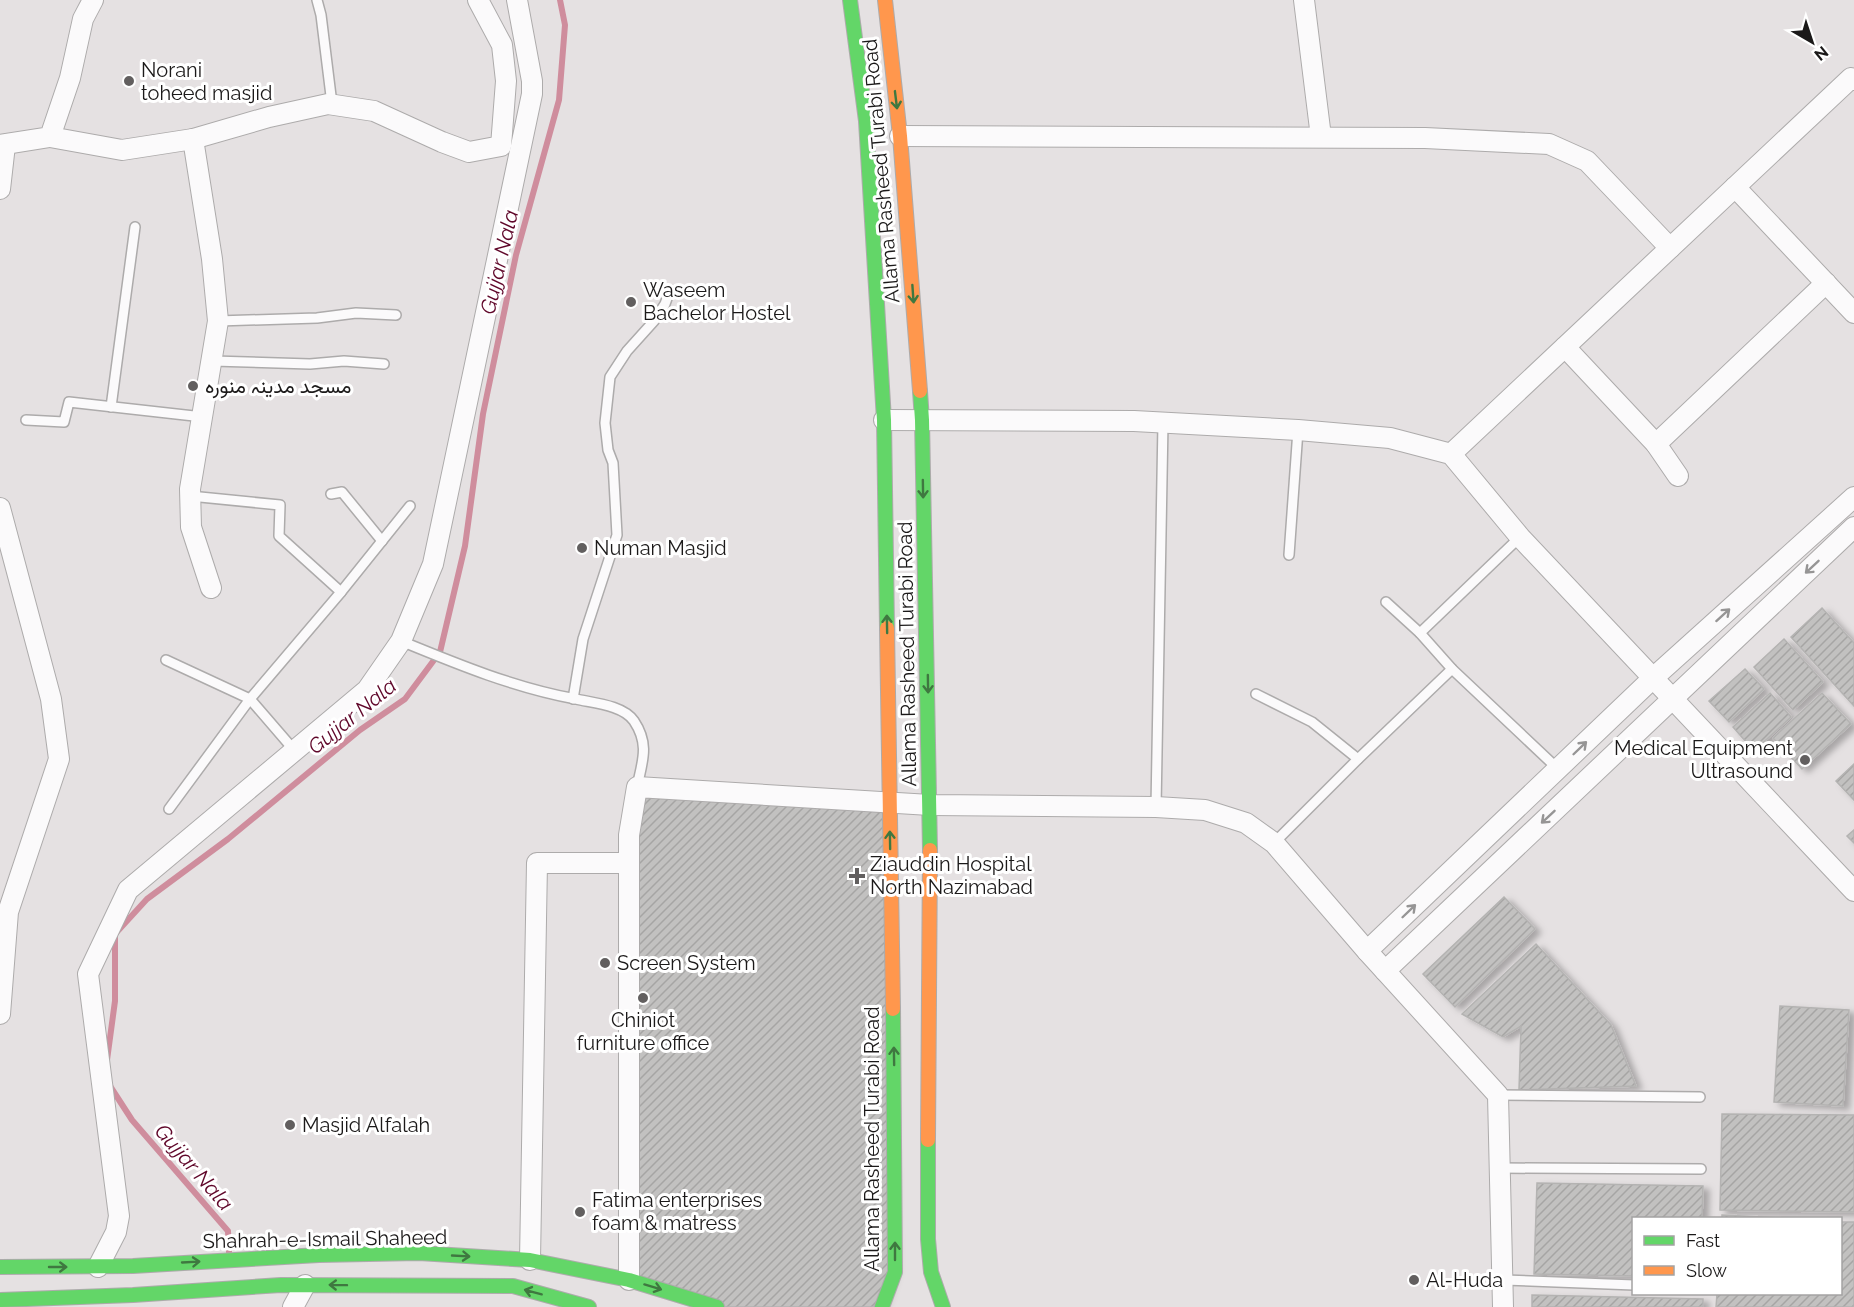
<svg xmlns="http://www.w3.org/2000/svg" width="1854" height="1307" font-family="Raleway,Vazirmatn,sans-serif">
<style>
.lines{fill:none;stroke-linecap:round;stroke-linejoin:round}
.stream{stroke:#cf8d9d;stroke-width:6}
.building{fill:url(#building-hatch);stroke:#b4b3b2;stroke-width:1.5;filter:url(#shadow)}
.lane-casing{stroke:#adabab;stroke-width:12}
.street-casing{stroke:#adabab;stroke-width:22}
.fast-casing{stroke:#adabab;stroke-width:16}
.slow-casing{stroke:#adabab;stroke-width:16}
.lane{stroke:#fbfafb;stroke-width:9}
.street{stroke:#fbfafb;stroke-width:20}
.fast{stroke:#63d668;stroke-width:14}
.slow{stroke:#ff974d;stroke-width:14}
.oneway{stroke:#3f7840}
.oneway2{stroke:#969595}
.poi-dot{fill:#625f5f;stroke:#fff;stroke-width:2}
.labels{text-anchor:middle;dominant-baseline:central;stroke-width:6;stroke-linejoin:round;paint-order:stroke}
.poi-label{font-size:20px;fill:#1b1919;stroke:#fff;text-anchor:start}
.street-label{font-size:20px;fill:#1b1919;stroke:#fff}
.water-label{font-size:21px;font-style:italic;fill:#5f0629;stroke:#fff}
</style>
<defs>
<pattern id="building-hatch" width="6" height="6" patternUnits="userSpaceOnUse" patternTransform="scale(1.5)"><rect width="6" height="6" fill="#c2c1c0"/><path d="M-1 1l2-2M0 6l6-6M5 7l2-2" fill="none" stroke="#a6a5a4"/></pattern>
<filter id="shadow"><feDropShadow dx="6" dy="3.5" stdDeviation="3" flood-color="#0004"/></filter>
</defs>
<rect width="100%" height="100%" fill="#e5e1e2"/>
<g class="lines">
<g class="stream">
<polyline points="107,1060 115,1001 115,934 147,899 228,839 360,730 405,699 440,652 465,546 483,414 516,255 559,100 565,25 560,0"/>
<polyline points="110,1086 132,1120 228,1231 229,1252"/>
</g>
</g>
<g class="building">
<polygon points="1822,608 1854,643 1854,706 1791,637"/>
<polygon points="1784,639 1823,682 1793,710 1754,667"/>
<polygon points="1745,669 1764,689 1729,722 1709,701"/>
<polygon points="1770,693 1791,717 1754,751 1733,727"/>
<polygon points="1822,693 1851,724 1802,769 1773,738"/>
<polygon points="1854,764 1854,800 1836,781"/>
<polygon points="638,789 885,808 892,1269 880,1307 723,1307 631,1279"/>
<polygon points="1854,830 1854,843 1847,836"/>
<polygon points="1504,897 1535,929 1455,1007 1423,974"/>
<polygon points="1536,944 1611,1025 1636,1086 1519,1090 1521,1026 1503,1037 1462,1014"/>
<polygon points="1780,1006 1849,1010 1843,1106 1774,1102"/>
<polygon points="1722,1114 1854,1115 1854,1212 1720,1210"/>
<polygon points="1537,1183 1703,1186 1702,1218 1634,1218 1634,1276 1534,1274"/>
<polygon points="1722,1215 1786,1218 1722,1218"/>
<polygon points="1840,1222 1854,1222 1854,1307 1716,1307 1717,1294 1840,1294"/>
<polygon points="1532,1295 1703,1299 1703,1307 1532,1307"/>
</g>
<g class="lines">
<g class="lane-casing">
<g id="lane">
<polyline points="317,0 321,15 332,104"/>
<polyline points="218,321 317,318 356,313 396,315"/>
<polyline points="213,361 310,364 344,361 384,364"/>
<polyline points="111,407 135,227"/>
<polyline points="26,420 64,422 69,402 203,417"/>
<polyline points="331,494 342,492 382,541"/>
<polyline points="190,496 280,505 279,536 341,592"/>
<polyline points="1289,555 1298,430"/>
<polyline points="1386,602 1420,633 1452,669 1558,769"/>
<polyline points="1420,633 1520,537"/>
<path d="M401,641C457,664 515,688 576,699C593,703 623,705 634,721C650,745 642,762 637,787"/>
<polyline points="166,660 250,699 294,750"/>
<polyline points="1256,694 1312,722 1358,759"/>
<polyline points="573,699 583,639 617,535 613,463 608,450 605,423 610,377 627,351 654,321 665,304 670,290"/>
<polyline points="1156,807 1163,423"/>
<polyline points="169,809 250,699 341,592 410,506"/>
<polyline points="1274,843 1358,759 1452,669"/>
<polyline points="1498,1095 1700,1097"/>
<polyline points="1500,1168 1701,1169"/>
<polyline points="1504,1280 1634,1285"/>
</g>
</g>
<g class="street-casing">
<g id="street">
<polyline points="1304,0 1321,137"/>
<polyline points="900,136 1425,138 1549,144 1587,161 1670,248"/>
<polyline points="50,137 122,150 193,139 269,117 328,104 374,111 442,142 469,152 501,146 506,81 502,45 478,0"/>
<polyline points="193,139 212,259 218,321 190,489 191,527 211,588"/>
<polyline points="0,145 50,137 70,78 83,19 93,0"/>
<polyline points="1735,187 1854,313"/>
<polyline points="0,189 5,145"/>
<polyline points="1565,347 1656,444 1678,476"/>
<polyline points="884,420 1134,421 1298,430 1390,438 1451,454 1520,537 1854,891"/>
<polyline points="1656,444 1826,283"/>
<polyline points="1451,454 1851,78 1854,80"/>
<polyline points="0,508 51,699 59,759 8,912 0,1014"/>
<polyline points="1367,951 1652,679 1854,497"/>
<polyline points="1385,971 1854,527"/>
<polyline points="530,1260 537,863 629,863"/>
<polyline points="98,1267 116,1232 119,1216 88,974 128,890 367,690 401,641 433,564 532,94 532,81 517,0"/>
<polyline points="629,1280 629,835 637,787 930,805 1156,807 1205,810 1246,823 1274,843 1367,951 1498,1095 1503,1307"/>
<polyline points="293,1307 305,1285"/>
</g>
</g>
<g class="fast-casing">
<g id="fast">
<polyline points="850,0 866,121 884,420 887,628"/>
<polyline points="920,391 922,420 930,850"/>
<polyline points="928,1140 928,1239 931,1272 943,1307"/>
<polyline points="0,1267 133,1266 319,1255 419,1253 530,1260 629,1280 717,1307"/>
<polyline points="0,1300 133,1295 281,1285 513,1286 589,1307"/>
<polyline points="882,1307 895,1272 893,1009"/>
</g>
</g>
<g class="slow-casing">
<g id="slow">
<polyline points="885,0 900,136 920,391"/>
<polyline points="887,628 893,1009"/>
<polyline points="928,1140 930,850"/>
</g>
</g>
<use href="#lane" class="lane"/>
<use href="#street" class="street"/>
<use href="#fast" class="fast"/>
<use href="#slow" class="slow"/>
</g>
<defs><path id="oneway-shaft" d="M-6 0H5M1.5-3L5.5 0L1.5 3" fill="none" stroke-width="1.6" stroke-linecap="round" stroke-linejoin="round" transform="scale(1.5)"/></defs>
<g class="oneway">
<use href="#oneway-shaft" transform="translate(896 100) rotate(83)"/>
<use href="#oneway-shaft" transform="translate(913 294) rotate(86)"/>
<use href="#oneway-shaft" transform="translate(923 489) rotate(89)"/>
<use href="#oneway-shaft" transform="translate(887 624) rotate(-91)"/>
<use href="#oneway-shaft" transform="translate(928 684) rotate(89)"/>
<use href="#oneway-shaft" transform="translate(890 840) rotate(-91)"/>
<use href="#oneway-shaft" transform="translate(894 1056) rotate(-91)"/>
<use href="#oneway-shaft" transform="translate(895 1251) rotate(-90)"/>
<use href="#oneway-shaft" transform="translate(461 1256) rotate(3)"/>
<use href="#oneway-shaft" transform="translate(191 1262) rotate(-3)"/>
<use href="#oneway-shaft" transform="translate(58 1267)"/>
<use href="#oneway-shaft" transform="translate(338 1285) rotate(-179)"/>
<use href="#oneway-shaft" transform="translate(653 1287) rotate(17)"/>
<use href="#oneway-shaft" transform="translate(533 1292) rotate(-165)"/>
</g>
<g class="oneway2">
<use href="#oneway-shaft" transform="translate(1812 567) rotate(137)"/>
<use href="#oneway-shaft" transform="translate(1723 615) rotate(-42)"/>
<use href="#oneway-shaft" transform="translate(1580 748) rotate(-44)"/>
<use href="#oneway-shaft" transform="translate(1548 817) rotate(137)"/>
<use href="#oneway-shaft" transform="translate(1409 911) rotate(-44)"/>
</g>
<g class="poi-dot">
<circle cx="129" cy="81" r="6"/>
<circle cx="631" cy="302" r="6"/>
<circle cx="193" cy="386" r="6"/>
<circle cx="582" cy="548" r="6"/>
<circle cx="1805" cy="760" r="6"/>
<path d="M854 867h6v6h6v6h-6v6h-6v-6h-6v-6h6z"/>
<circle cx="605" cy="963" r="6"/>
<circle cx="643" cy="998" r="6"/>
<circle cx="290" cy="1125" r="6"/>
<circle cx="580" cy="1212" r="6"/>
<circle cx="1414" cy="1280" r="6"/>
</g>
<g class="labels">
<g class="poi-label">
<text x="141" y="70">Norani<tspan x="141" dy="23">toheed masjid</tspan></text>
<text x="643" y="290">Waseem<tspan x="643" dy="23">Bachelor Hostel</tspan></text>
<text x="205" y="386">مسجد مدینہ منورہ</text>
<text x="594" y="548">Numan Masjid</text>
<text x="1793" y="748" text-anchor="end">Medical Equipment<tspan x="1793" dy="23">Ultrasound</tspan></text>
<text x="870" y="864">Ziauddin Hospital<tspan x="870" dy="23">North Nazimabad</tspan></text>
<text x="617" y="963">Screen System</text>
<text x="643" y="1020" text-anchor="middle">Chiniot<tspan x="643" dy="23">furniture office</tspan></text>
<text x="302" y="1125">Masjid Alfalah</text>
<text x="592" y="1200">Fatima enterprises<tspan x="592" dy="23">foam &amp; matress</tspan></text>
<text x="1426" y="1280">Al-Huda</text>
</g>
<g class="street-label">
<text transform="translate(881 171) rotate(-95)">Allama Rasheed Turabi Road</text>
<text transform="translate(907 654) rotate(-91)">Allama Rasheed Turabi Road</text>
<text transform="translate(872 1139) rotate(-90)">Allama Rasheed Turabi Road</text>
<text transform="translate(325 1239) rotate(-1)">Shahrah-e-Ismail Shaheed</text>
</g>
<g class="water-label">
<text transform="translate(499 262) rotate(-77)">Gujjar Nala</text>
<text transform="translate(352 716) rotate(-39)">Gujjar Nala</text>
<text transform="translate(194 1167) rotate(49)">Gujjar Nala</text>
</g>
</g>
<rect x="1632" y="1217" width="210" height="78" fill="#ffffff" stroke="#a4a3a3" stroke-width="1.5"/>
<rect x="1644" y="1236" width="30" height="9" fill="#63d668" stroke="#a4a3a3" stroke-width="1.5"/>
<text x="1686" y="1247" font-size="18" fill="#1b1919">Fast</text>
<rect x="1644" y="1266" width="30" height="9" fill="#ff974d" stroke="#a4a3a3" stroke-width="1.5"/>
<text x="1686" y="1277" font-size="18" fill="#1b1919">Slow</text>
<g transform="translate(1812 42) rotate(141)" stroke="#ffffff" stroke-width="4.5" paint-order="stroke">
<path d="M0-4.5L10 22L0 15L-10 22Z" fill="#1b1919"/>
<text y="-9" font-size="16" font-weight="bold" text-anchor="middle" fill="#1b1919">N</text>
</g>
</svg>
